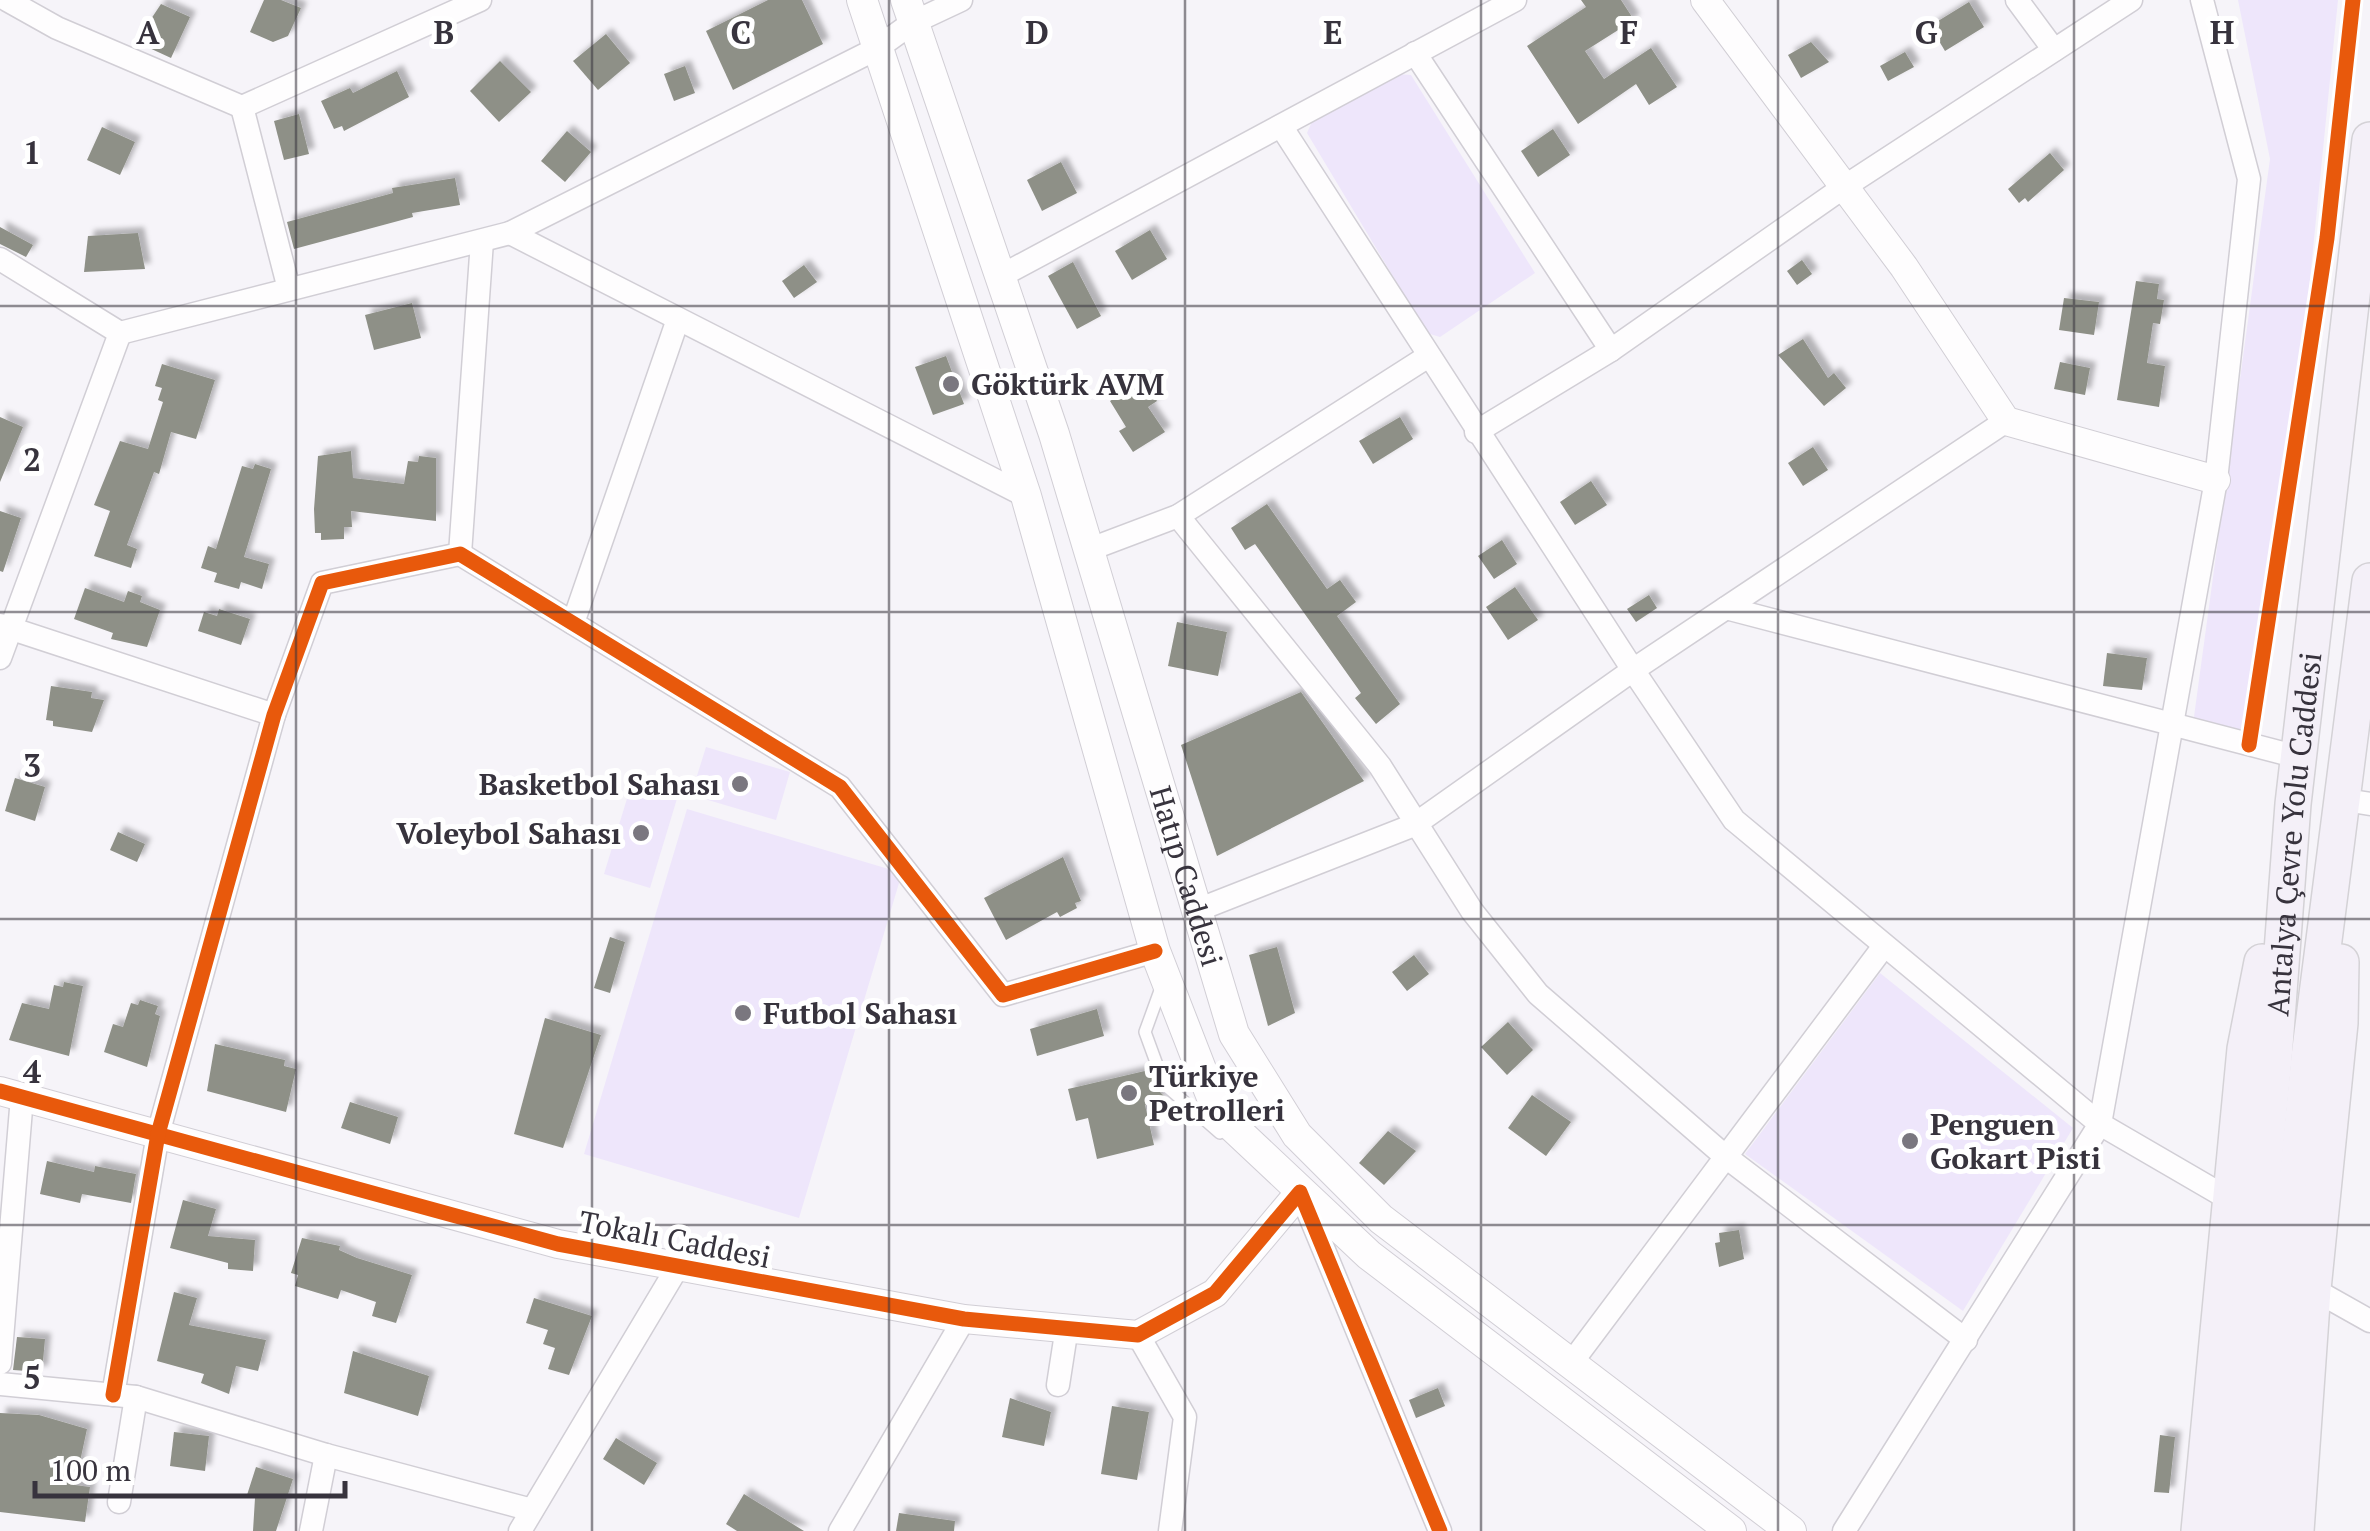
<svg xmlns="http://www.w3.org/2000/svg" width="2370" height="1531" font-family="'PT Serif',serif">
<style>
.green{fill:#eee6fb}
.building{fill:#8e9087;filter:url(#shadow)}
.lines{fill:none;stroke-linecap:round;stroke-linejoin:round}
.service-casing{stroke:#d1ced5;stroke-width:14}
.minor-casing{stroke:#d1ced5;stroke-width:25}
.tertiary-casing{stroke:#d1ced5;stroke-width:30}
.secondary-casing{stroke:#d1ced5;stroke-width:32}
.trunk-casing{stroke:#d4d2d6;stroke-width:38}
.service{stroke:#fefdfe;stroke-width:11}
.minor{stroke:#fefdfe;stroke-width:22}
.tertiary{stroke:#fefdfe;stroke-width:28}
.secondary{stroke:#fefdfe;stroke-width:30}
.trunk{stroke:#f4f0f8;stroke-width:35}
.cycleway-casing{stroke:#fff;stroke-width:21}
.cycleway{stroke:#e8590c;stroke-width:15}
.grid{fill:none;stroke:#37333d;stroke-width:2.5;stroke-opacity:0.55}
.poi-dot{fill:#7a777f;stroke:#fff;stroke-width:4}
.labels{text-anchor:middle;dominant-baseline:central;stroke-width:10;stroke-linejoin:round;paint-order:stroke}
.poi-label{font-size:30px;font-weight:bold;fill:#37333d;stroke:#fff;text-anchor:start}
.street-label{font-size:30px;fill:#37333d;stroke:#fff}
.grid-label{font-size:32px;text-anchor:middle;font-weight:bold;fill:#37333d;stroke:#fff;stroke-width:10;stroke-linejoin:round;paint-order:stroke}
</style>
<defs>
<filter id="shadow"><feDropShadow dx="6" dy="-6" stdDeviation="2.5" flood-color="#0004"/></filter>
</defs>
<rect width="100%" height="100%" fill="#f6f4f9"/>
<g class="green">
<polygon points="2238,0 2338,0 2304,339 2244,737 2193,724 2270,159"/>
<polygon points="1396,74 1411,75 1535,273 1440,337 1427,333 1307,133 1314,117"/>
<polygon points="706,747 790,772 776,820 691,795"/>
<polygon points="633,779 679,792 650,888 604,874"/>
<polygon points="687,809 902,873 799,1218 584,1154"/>
<polygon points="1880,973 2073,1128 1963,1311 1745,1154"/>
</g>
<g class="building">
<polygon points="264,0 281,0 301,8 288,36 273,42 250,32"/>
<polygon points="768,0 802,0 823,44 733,90 706,31"/>
<polygon points="1581,0 1621,0 1634,20 1585,51 1604,79 1651,48 1677,87 1649,105 1636,84 1578,124 1527,46 1586,7"/>
<polygon points="1969,2 1984,27 1945,51 1930,26"/>
<polygon points="161,4 190,17 171,58 145,46 150,34 143,31"/>
<polygon points="606,34 630,63 598,90 573,61"/>
<polygon points="1811,42 1829,62 1801,78 1788,55"/>
<polygon points="1905,52 1914,67 1888,81 1880,66"/>
<polygon points="500,61 531,92 499,122 470,91"/>
<polygon points="685,66 695,93 674,101 664,74"/>
<polygon points="397,71 409,97 344,131 342,126 334,129 321,101 350,88 353,93"/>
<polygon points="299,114 309,154 284,160 274,121"/>
<polygon points="102,127 135,142 120,175 87,160"/>
<polygon points="1553,129 1570,155 1538,177 1521,151"/>
<polygon points="567,131 591,152 565,182 541,161"/>
<polygon points="2050,153 2064,170 2028,202 2025,198 2019,203 2008,189"/>
<polygon points="1061,162 1077,193 1042,211 1027,180"/>
<polygon points="455,178 460,205 412,213 413,217 294,249 287,222 393,193 392,188"/>
<polygon points="0,227 33,245 26,257 0,244"/>
<polygon points="1150,230 1167,259 1132,280 1115,251"/>
<polygon points="138,233 145,269 84,272 88,236"/>
<polygon points="1802,260 1812,274 1797,285 1787,271"/>
<polygon points="1073,262 1101,316 1077,329 1048,276"/>
<polygon points="804,265 817,282 794,298 782,281"/>
<polygon points="2136,281 2159,284 2157,299 2164,300 2160,324 2153,323 2147,363 2165,366 2159,407 2117,400"/>
<polygon points="2064,298 2099,302 2094,335 2059,330"/>
<polygon points="412,303 421,338 374,350 365,315"/>
<polygon points="1803,339 1828,378 1834,373 1846,388 1824,406 1778,355"/>
<polygon points="946,356 964,404 933,415 915,367"/>
<polygon points="2060,362 2090,368 2085,395 2054,389"/>
<polygon points="162,364 215,380 196,439 171,432 159,474 154,472 127,545 137,549 131,568 94,556 110,511 94,505 120,441 148,449 163,402 158,400 162,388 155,386"/>
<polygon points="1143,379 1157,401 1148,407 1165,432 1133,452 1119,431 1126,427 1110,401"/>
<polygon points="0,417 23,427 0,482"/>
<polygon points="1400,417 1413,439 1373,464 1359,441"/>
<polygon points="1813,447 1828,470 1803,486 1788,463"/>
<polygon points="351,451 353,478 404,484 408,461 418,462 419,456 436,458 436,521 351,511 352,527 344,527 344,539 321,540 321,533 315,533 314,509 318,456"/>
<polygon points="255,464 271,469 244,557 269,564 262,589 241,582 239,589 214,582 217,573 201,568 208,546 216,549 242,466 253,469"/>
<polygon points="1591,481 1607,505 1575,525 1560,502"/>
<polygon points="1267,504 1327,589 1340,580 1356,602 1337,616 1400,704 1376,724 1355,698 1361,693 1255,544 1245,550 1231,528"/>
<polygon points="0,511 21,518 3,572 0,571"/>
<polygon points="1502,540 1517,564 1494,579 1478,556"/>
<polygon points="1515,587 1538,620 1508,640 1486,607"/>
<polygon points="85,588 124,602 128,591 142,596 140,602 160,610 147,647 111,639 113,633 74,619"/>
<polygon points="1649,595 1657,608 1636,622 1627,609"/>
<polygon points="219,609 250,619 241,645 198,631 204,612 217,616"/>
<polygon points="1177,622 1227,632 1218,676 1168,666"/>
<polygon points="2107,653 2147,658 2142,690 2103,686"/>
<polygon points="51,686 92,692 91,698 104,700 92,732 53,726 53,721 46,720"/>
<polygon points="1301,692 1364,781 1217,856 1181,745"/>
<polygon points="15,778 45,787 35,821 5,811"/>
<polygon points="118,832 145,844 137,862 110,850"/>
<polygon points="1063,857 1081,901 1075,903 1077,908 1060,917 1057,912 1006,940 984,898"/>
<polygon points="610,937 625,942 610,993 594,988"/>
<polygon points="1277,947 1295,1013 1268,1026 1249,955"/>
<polygon points="1414,955 1429,974 1407,991 1392,972"/>
<polygon points="64,982 83,986 69,1056 9,1040 22,1003 49,1009 54,985 63,987"/>
<polygon points="140,1000 158,1006 155,1014 160,1016 147,1067 104,1052 113,1024 123,1027 131,1003 138,1005"/>
<polygon points="1097,1009 1104,1036 1037,1056 1030,1029"/>
<polygon points="545,1018 601,1035 563,1148 514,1134"/>
<polygon points="1508,1022 1533,1050 1507,1075 1481,1047"/>
<polygon points="215,1044 285,1060 284,1066 296,1069 286,1112 207,1091"/>
<polygon points="1149,1070 1156,1088 1167,1099 1145,1105 1154,1145 1097,1159 1088,1118 1076,1121 1068,1089"/>
<polygon points="1532,1095 1571,1122 1546,1156 1508,1128"/>
<polygon points="350,1102 398,1117 390,1144 341,1128"/>
<polygon points="1388,1131 1416,1151 1384,1185 1359,1163"/>
<polygon points="47,1161 94,1172 95,1166 136,1174 131,1203 82,1194 80,1203 40,1194"/>
<polygon points="183,1200 216,1209 208,1236 255,1240 253,1271 228,1269 228,1263 170,1248"/>
<polygon points="1739,1230 1744,1259 1719,1267 1715,1243 1720,1242 1719,1233"/>
<polygon points="302,1238 340,1246 339,1250 357,1258 412,1275 396,1323 372,1316 376,1302 341,1290 338,1299 295,1286 298,1275 291,1273"/>
<polygon points="174,1292 197,1298 189,1325 266,1340 258,1371 236,1366 229,1394 201,1383 204,1374 157,1361"/>
<polygon points="534,1298 592,1316 569,1375 548,1369 555,1348 543,1344 548,1330 526,1323"/>
<polygon points="17,1337 45,1339 42,1372 13,1370"/>
<polygon points="353,1351 429,1376 418,1416 344,1393"/>
<polygon points="1438,1388 1445,1406 1416,1418 1409,1400"/>
<polygon points="1010,1398 1051,1412 1044,1446 1002,1437"/>
<polygon points="1112,1406 1149,1412 1137,1480 1101,1474"/>
<polygon points="0,1413 39,1415 87,1429 75,1485 90,1487 85,1522 0,1512"/>
<polygon points="174,1432 209,1436 205,1471 170,1466"/>
<polygon points="2160,1435 2175,1437 2169,1493 2154,1492"/>
<polygon points="616,1438 657,1463 644,1485 603,1459"/>
<polygon points="256,1467 293,1479 276,1531 253,1531 255,1498 247,1495"/>
<polygon points="744,1494 804,1531 737,1531 726,1524"/>
<polygon points="899,1513 955,1521 954,1531 896,1531"/>
</g>
<g class="lines">
<g class="service-casing">
<polyline id="service" points="1161,988 1145,1032 1164,1084 1220,1133"/>
</g>
<g class="minor-casing">
<g id="minor">
<polyline points="7,0 57,28 242,107 480,0"/>
<polyline points="2017,0 2054,50"/>
<polyline points="1415,53 1611,350"/>
<polyline points="242,107 289,289"/>
<polyline points="510,233 1026,496"/>
<polyline points="0,259 120,333 510,233 876,49 912,23 961,0"/>
<polyline points="999,277 1515,0"/>
<polyline points="2006,421 1633,670 1734,820 2100,1124 2229,1199"/>
<polyline points="1476,432 1611,350 1844,187 2131,0"/>
<polyline points="1178,516 1380,766 1472,911 1538,994 1726,1157 1966,1340"/>
<polyline points="1088,550 1178,516 1427,357"/>
<polyline points="460,554 482,241"/>
<polyline points="1726,608 2298,757"/>
<polyline points="573,623 678,319"/>
<polyline points="0,625 274,715"/>
<polyline points="0,658 120,333"/>
<polyline points="2345,800 2370,804"/>
<polyline points="1195,911 1414,825 1633,670 1281,126"/>
<polyline points="1302,1197 1440,1531"/>
<polyline points="2313,1289 2370,1321"/>
<polyline points="1138,1335 1185,1417 1170,1531"/>
<polyline points="1572,1362 1884,946"/>
<polyline points="0,1363 22,1097"/>
<polyline points="0,1384 136,1397 326,1455 532,1510"/>
<polyline points="1058,1385 1067,1327"/>
<polyline points="113,1395 158,1134 274,715 322,583 460,554 840,787 1003,995 1155,951"/>
<polyline points="119,1502 136,1397"/>
<polyline points="311,1531 326,1455"/>
<polyline points="520,1531 677,1268"/>
<polyline points="840,1531 964,1319"/>
<polyline points="1844,1531 2100,1124 2216,480 2249,179 2202,0"/>
</g>
</g>
<g class="tertiary-casing">
<g id="tertiary">
<polyline points="1705,0 1904,267 2006,421 2216,480"/>
<polyline points="0,1091 558,1244 964,1319 1138,1335 1215,1293 1300,1192"/>
</g>
</g>
<g class="secondary-casing">
<g id="secondary">
<polyline points="862,0 1026,496 1155,951 1218,1113 1369,1255 1731,1531"/>
<path id="s1" d="M906,0L1054,434L1234,1034L1297,1135L1381,1219L1791,1531"/>
</g>
</g>
<g class="trunk-casing">
<g id="trunk">
<polyline points="2199,1531 2245,1049 2262,962"/>
<path id="s2" d="M2229,1531L2274,1059L2293,804L2370,140"/>
<polyline points="2262,1531 2309,1057 2370,581"/>
<polyline points="2296,1531 2313,1289 2340,1023 2341,962"/>
</g>
</g>
<use href="#service" class="service"/>
<use href="#minor" class="minor"/>
<use href="#tertiary" class="tertiary"/>
<use href="#secondary" class="secondary"/>
<use href="#trunk" class="trunk"/>
<g class="cycleway-casing">
<g id="cycleway">
<polyline points="2249,745 2327,238 2353,0"/>
<polyline points="0,1091 558,1244 964,1319 1138,1335 1215,1293 1300,1192 1440,1531"/>
<polyline points="113,1395 158,1134 274,715 322,583 460,554 840,787 1003,995 1155,951"/>
</g>
</g>
<use href="#cycleway" class="cycleway"/>
</g>
<path class="grid" d="M296,0V1531M592,0V1531M889,0V1531M1185,0V1531M1481,0V1531M1778,0V1531M2074,0V1531M0,306H2370M0,612H2370M0,919H2370M0,1225H2370"/>
<g class="poi-dot">
<circle cx="951" cy="384" r="10"/>
<circle cx="740" cy="784" r="10"/>
<circle cx="641" cy="833" r="10"/>
<circle cx="743" cy="1013" r="10"/>
<circle cx="1129" cy="1093" r="10"/>
<circle cx="1910" cy="1141" r="10"/>
</g>
<g class="labels">
<g class="poi-label">
<text x="971" y="384">Göktürk AVM</text>
<text x="720" y="784" text-anchor="end">Basketbol Sahası</text>
<text x="621" y="833" text-anchor="end">Voleybol Sahası</text>
<text x="763" y="1013">Futbol Sahası</text>
<text x="1149" y="1076">Türkiye<tspan x="1149" dy="34">Petrolleri</tspan></text>
<text x="1930" y="1124">Penguen<tspan x="1930" dy="34">Gokart Pisti</tspan></text>
</g>
<g class="street-label">
<text stroke="none"><textPath href="#s2" startOffset="700">Antalya Çevre Yolu Caddesi</textPath></text>
<text stroke="none"><textPath href="#s1" startOffset="920">Hatıp Caddesi</textPath></text>
<text transform="translate(675 1239) rotate(11)">Tokalı Caddesi</text>
</g>
</g>
<g class="grid-label">
<text x="148" y="44">A</text>
<text x="444" y="44">B</text>
<text x="741" y="44">C</text>
<text x="1037" y="44">D</text>
<text x="1333" y="44">E</text>
<text x="1629" y="44">F</text>
<text x="1926" y="44">G</text>
<text x="2222" y="44">H</text>
<text x="32" y="164">1</text>
<text x="32" y="471">2</text>
<text x="32" y="777">3</text>
<text x="32" y="1083">4</text>
<text x="32" y="1389">5</text>
</g>
<path d="M35 1481v15h310v-15" fill="none" stroke="#37333d" stroke-width="5"/>
<text x="50" y="1481" font-size="30" fill="#37333d" stroke="#ffffff" stroke-width="8" paint-order="stroke">100 m</text>
</svg>
